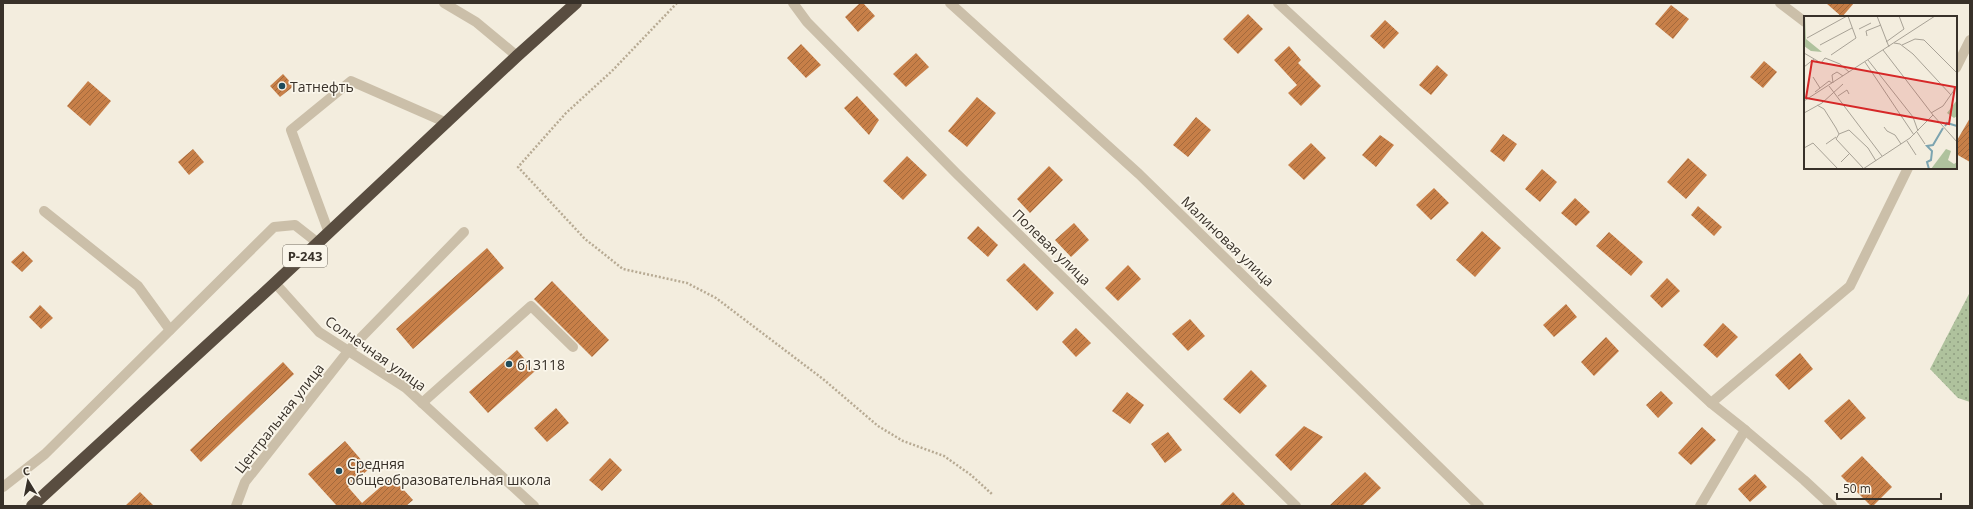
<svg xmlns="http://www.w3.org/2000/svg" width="1973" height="509" font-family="'Open Sans',sans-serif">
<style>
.green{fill:url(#green-dots)}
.building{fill:url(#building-hatch)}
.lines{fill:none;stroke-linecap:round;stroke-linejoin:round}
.path{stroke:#b7aa93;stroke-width:2.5;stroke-dasharray:2 2;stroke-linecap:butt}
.minor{stroke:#cbbfa9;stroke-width:10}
.highway{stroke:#594d40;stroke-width:12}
.poi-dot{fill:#1e4b5b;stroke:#faf6eb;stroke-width:1.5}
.labels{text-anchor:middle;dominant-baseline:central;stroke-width:3.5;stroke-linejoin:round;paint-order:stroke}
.shield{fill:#faf6eb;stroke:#726c63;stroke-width:1}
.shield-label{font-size:13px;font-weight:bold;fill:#383129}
.poi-label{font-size:14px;fill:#383129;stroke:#faf6eb;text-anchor:start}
.street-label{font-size:14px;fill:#383129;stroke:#faf6eb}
.inset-river{fill:none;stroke:#7ca4b0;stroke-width:2}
.inset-road{fill:none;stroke:#a8a296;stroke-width:1}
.view{fill:#d62828;fill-opacity:0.15;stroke:#d62828;stroke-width:2}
.inset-edge{fill:none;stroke:#383129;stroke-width:2}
</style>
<defs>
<pattern id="green-dots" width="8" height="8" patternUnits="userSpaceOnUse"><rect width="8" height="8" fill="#afc29d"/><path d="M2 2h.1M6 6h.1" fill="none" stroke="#8f9e80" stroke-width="1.8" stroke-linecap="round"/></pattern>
<pattern id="building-hatch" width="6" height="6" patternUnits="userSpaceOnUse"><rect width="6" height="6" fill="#c77f48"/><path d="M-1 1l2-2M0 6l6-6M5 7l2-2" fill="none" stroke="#a3693c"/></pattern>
</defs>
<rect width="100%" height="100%" fill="#f3edde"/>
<polygon class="green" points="1970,292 1970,402 1958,398 1930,369"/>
<g class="building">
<polygon points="860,3 863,3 875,16 858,32 845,17"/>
<polygon points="1826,3 1854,3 1842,17"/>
<polygon points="1671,5 1689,19 1673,39 1655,24"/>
<polygon points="1248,14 1263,29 1238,54 1223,39"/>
<polygon points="1385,20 1399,33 1384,49 1370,36"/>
<polygon points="801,44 821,65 806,78 787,58"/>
<polygon points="1289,46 1301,60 1298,63 1321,86 1301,106 1288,93 1297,85 1274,60"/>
<polygon points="916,53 929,67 906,87 893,74"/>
<polygon points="1764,61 1777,72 1763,88 1750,77"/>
<polygon points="1437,65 1448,75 1431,95 1419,85"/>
<polygon points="283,74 294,86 280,97 270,86"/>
<polygon points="88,81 111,101 90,126 67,106"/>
<polygon points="857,96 879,120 869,135 844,108"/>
<polygon points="977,97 996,113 967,147 948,131"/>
<polygon points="1196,117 1211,130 1188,157 1173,145"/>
<polygon points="1970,118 1970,162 1956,154 1956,142"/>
<polygon points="1503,134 1517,144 1504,162 1490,151"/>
<polygon points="1380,135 1394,145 1376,167 1362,155"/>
<polygon points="1311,143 1326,158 1304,180 1288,165"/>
<polygon points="193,149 204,162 189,175 178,162"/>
<polygon points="907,156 927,175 903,200 883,181"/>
<polygon points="1688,158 1707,175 1686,199 1667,182"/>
<polygon points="1049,166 1063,180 1030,213 1017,199"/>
<polygon points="1542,169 1557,182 1540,202 1525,189"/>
<polygon points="1434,188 1449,203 1431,220 1416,205"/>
<polygon points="1575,198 1590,212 1576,226 1561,213"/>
<polygon points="1698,206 1722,227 1714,236 1691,215"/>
<polygon points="1074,223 1089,240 1071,257 1055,240"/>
<polygon points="978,226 998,245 988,257 967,238"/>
<polygon points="1482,231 1501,248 1475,277 1456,260"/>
<polygon points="1609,232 1643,262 1631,276 1596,246"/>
<polygon points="487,248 504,268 413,349 396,329"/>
<polygon points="23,251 33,261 22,272 11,262"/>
<polygon points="1024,263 1054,293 1037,311 1006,280"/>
<polygon points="1128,265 1141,279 1118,301 1105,288"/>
<polygon points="1667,278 1680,291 1662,308 1650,296"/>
<polygon points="552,281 609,340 592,357 534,299"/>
<polygon points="1566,304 1577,317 1554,337 1543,325"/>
<polygon points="40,305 53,318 41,329 29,317"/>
<polygon points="1190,319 1205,336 1188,351 1172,334"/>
<polygon points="1723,323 1738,337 1717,358 1703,345"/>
<polygon points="1076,328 1091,343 1076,357 1062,342"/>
<polygon points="1606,337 1619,351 1594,376 1581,362"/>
<polygon points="517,350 535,371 488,413 469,392"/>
<polygon points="1800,353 1813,369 1789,390 1775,375"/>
<polygon points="283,362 294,374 201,462 190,450"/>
<polygon points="1251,370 1267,386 1240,414 1223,399"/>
<polygon points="1661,391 1673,403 1658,418 1646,405"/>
<polygon points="1127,392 1144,405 1130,424 1112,411"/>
<polygon points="1849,399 1866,418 1841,440 1824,421"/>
<polygon points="556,408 569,423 547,442 534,428"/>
<polygon points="1304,426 1323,437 1291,471 1275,455"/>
<polygon points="1702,427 1716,440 1691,465 1678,453"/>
<polygon points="1168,432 1182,450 1165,463 1151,444"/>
<polygon points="345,441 369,469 348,487 362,503 392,477 413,500 406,506 337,506 308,474"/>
<polygon points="1862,456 1892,487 1873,506 1871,506 1841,476"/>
<polygon points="610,458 622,470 602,491 589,480"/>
<polygon points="1365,472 1381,488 1362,506 1329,506"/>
<polygon points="1755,474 1767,487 1750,502 1738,489"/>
<polygon points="140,492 154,506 125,506"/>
<polygon points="1233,492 1246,506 1219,506"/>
</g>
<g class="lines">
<polyline class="path" points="677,3 612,71 566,113 518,167 585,239 623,269 687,283 716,298 823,379 878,426 903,441 944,456 971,475 993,495"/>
<g class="minor">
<polyline points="444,3 476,22 517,56"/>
<polyline points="793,3 807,22 957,174 1296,506"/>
<polyline points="950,3 1139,174 1479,506"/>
<polyline points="1278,3 1711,403 1745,430 1700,506"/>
<polyline points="1780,3 1805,22"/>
<polyline points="1956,68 1970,40"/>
<polyline points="44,211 138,286 170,330"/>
<polyline points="329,233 291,130 351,81 447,123"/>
<polyline points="275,283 319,332 406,388 534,506"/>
<polyline points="422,403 531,306 573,347"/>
<polyline points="1711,403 1850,286 1908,168"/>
<polyline points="1745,430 1804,480 1832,506"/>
<polyline points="3,487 45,454 274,227 295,225 318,243"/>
<polyline points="236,506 245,482 349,350 464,232"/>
</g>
<polyline class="highway" points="32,506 275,283 517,56 576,3"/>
</g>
<g class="poi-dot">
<circle cx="282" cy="86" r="4"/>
<circle cx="509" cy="364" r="4"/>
<circle cx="339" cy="471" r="4"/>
</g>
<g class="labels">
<rect class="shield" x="283" y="245" width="44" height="22" rx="3"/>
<g class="shield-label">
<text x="305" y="256">Р-243</text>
</g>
<g class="poi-label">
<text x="290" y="86">Татнефть</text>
<text x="517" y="364">613118</text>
<text x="347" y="463">Средняя<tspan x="347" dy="16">общеобразовательная школа</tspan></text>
</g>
<g class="street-label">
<text transform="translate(1228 241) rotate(44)">Малиновая улица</text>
<text transform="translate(1052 247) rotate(44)">Полевая улица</text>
<text transform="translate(376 353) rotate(35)">Солнечная улица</text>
<text transform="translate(279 418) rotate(-52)">Центральная улица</text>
</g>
</g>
<g transform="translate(1804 16)">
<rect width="153" height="153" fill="#f3edde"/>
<path d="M153,84V100L150,102L143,97Z" fill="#afc29d"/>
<path d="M1,0L2,23L18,36L7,35L0,30ZM142,133L147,135L144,144L150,148L153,146V152L127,153Z" fill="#afc29d"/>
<path class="inset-river" d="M141,110L143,107L153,110M125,153L123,146L127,144L128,135L123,130L129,129L139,112"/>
<path class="inset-road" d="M73,0L85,31M55,13L67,7M63,20L62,15L77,9M3,22L43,0M82,26L100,13L95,0M90,27L96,28L109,38L147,79M16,29L48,12M98,29L111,23L120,24L153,57M0,37L17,47L21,42L36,48L45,56M27,39L52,22L44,0M64,44L109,101L114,115M61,46L110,119M0,51L10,43M9,61L16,72M29,67L28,59L33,56L39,60M25,70L78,140M11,76L25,65L28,67M34,80L43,74L45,78M0,85L131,0M13,89L20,93L32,112L35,118L32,123L60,153M0,97L18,87L39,68M127,97L139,90L153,70M129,99L153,126M80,111L83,115L91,119L97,128M113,116L121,128M35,118L45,114L64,132L72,145M103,125L112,139M22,128L32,121M0,132L9,127L34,153M37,146L46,137M59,153L106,122L129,99L79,34"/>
<path class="view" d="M8,45L151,71L145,108L2,82Z"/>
<rect width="153" height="153" class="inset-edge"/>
</g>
<rect width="1973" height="509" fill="none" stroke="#383129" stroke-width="8"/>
<g transform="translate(28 481) rotate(350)" stroke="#faf6eb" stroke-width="3" paint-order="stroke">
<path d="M0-3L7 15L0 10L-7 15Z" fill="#383129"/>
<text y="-6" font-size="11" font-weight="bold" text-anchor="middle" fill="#383129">С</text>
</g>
<path d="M1837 493v6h104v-6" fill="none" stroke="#383129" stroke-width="2"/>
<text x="1843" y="493" font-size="12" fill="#383129" stroke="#faf6eb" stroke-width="3" paint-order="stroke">50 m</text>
</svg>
